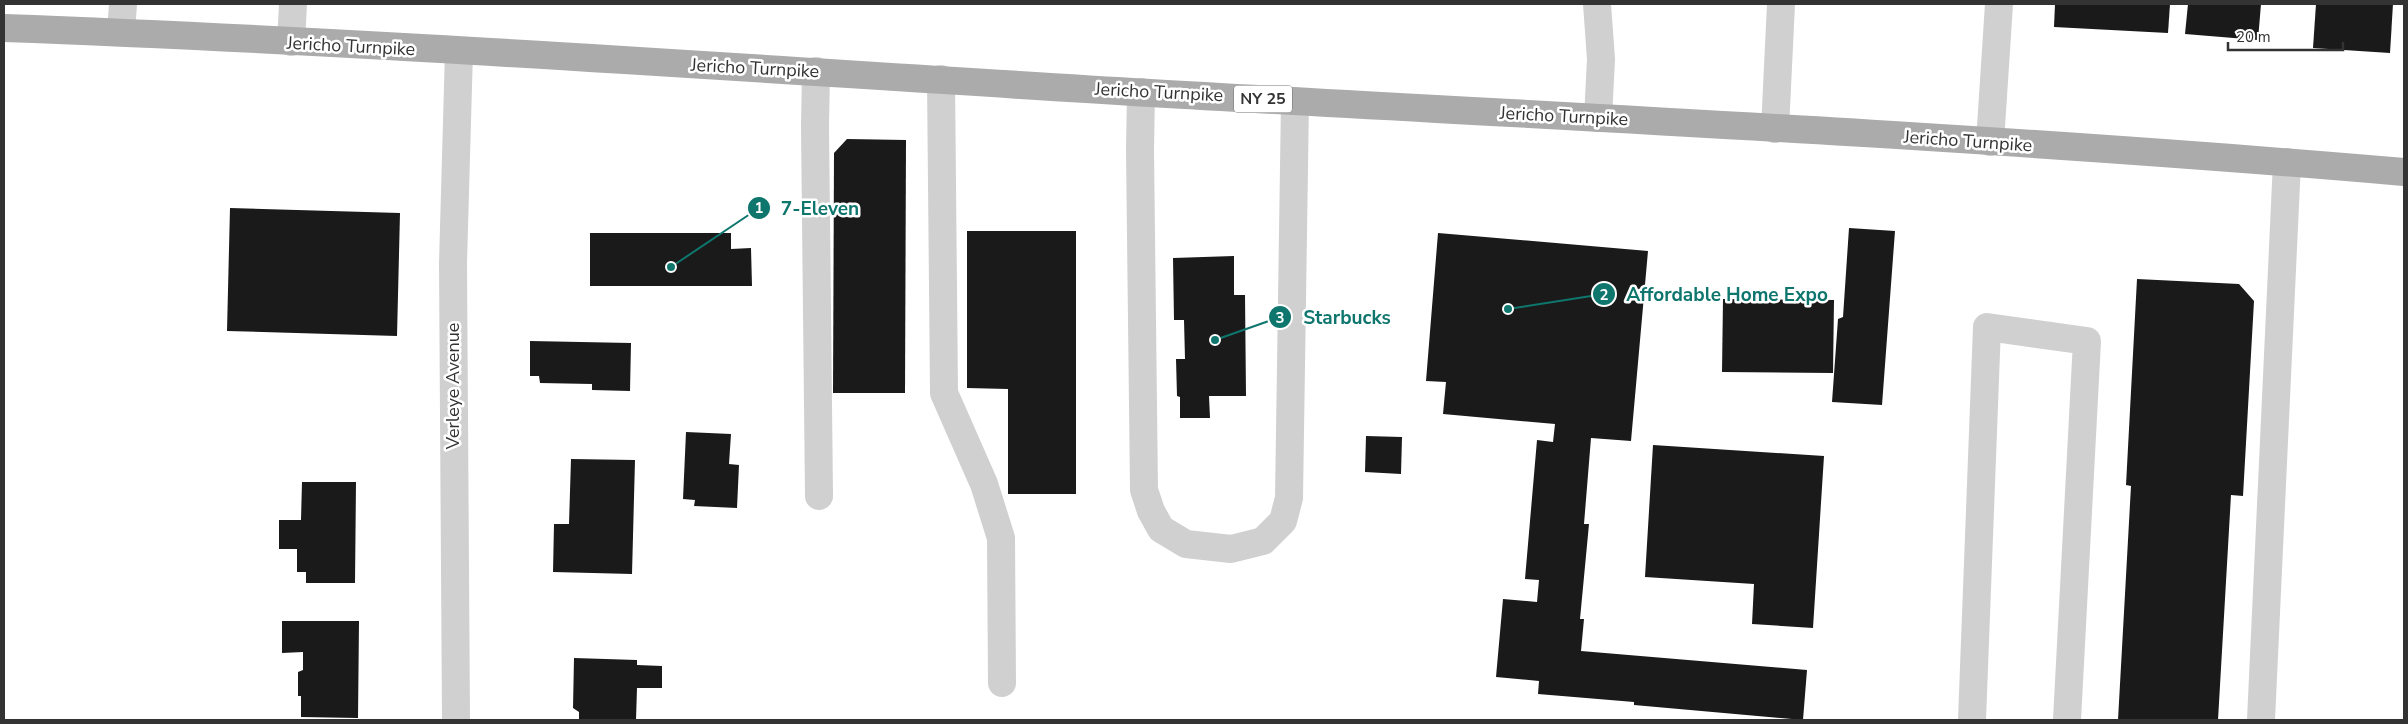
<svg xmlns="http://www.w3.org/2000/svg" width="2408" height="724" font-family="'Nunito Sans',sans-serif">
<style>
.building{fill:#1a1a1a}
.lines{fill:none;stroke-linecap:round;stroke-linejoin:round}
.minor{stroke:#d0d0d0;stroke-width:28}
.major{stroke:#ababab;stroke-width:28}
.labels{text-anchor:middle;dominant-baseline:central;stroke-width:5;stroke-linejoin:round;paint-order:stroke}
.shield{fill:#fff;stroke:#707070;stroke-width:1}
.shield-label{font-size:16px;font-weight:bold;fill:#333}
.street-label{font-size:18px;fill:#333;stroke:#fff}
.leader{fill:none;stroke:#0f766e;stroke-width:2}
.callout-dot{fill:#0f766e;stroke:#fff;stroke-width:2}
.mark-label{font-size:15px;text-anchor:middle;font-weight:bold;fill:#fff}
.callout-label{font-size:19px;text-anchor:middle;font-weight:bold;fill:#0f766e;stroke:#fff;stroke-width:5;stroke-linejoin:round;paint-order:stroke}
</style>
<rect width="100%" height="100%" fill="#fff"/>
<g class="building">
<polygon points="2055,4 2170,4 2168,33 2054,27"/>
<polygon points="2188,4 2261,4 2258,40 2185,34"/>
<polygon points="2316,4 2393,4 2390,53 2313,48"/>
<polygon points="847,139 906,140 905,393 833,393 834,153"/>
<polygon points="230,208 400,213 397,336 227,331"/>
<polygon points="1849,228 1895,231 1882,405 1832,402 1838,319 1843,317"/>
<polygon points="967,231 1076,231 1076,494 1008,494 1008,389 967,388"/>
<polygon points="590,233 731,233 731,249 751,248 752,286 590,286"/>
<polygon points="1438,233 1648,251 1631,441 1591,438 1584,524 1589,524 1580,619 1584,619 1581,651 1807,670 1803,720 1634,705 1634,702 1538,694 1539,681 1496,677 1503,599 1537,602 1539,580 1525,579 1537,440 1553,442 1555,424 1443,414 1446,382 1426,381"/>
<polygon points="1234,256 1234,295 1245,295 1246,396 1209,396 1210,418 1180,418 1180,397 1177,396 1176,359 1185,359 1184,320 1174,320 1173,258"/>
<polygon points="2137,279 2239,284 2254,301 2243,496 2231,495 2218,720 2118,720 2131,486 2126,485"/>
<polygon points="1723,299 1834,300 1833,373 1722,372"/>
<polygon points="530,341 631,343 630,391 592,390 592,384 540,383 539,376 530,376"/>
<polygon points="686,432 731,434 729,464 739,465 737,508 694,506 695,500 683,499"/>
<polygon points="1366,436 1402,437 1401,474 1365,472"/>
<polygon points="1653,445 1824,456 1813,628 1752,624 1754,584 1645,577"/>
<polygon points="571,459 635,460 632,574 553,572 554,524 569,524"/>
<polygon points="302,482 356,482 355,583 306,583 306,572 297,572 297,549 279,549 279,520 301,520"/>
<polygon points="282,621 359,621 358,718 301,717 301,696 298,696 298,672 303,670 303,652 282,653"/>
<polygon points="574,658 637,660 637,665 662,666 662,688 637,688 636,720 579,720 579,712 573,708"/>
</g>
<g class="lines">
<g class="minor">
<polyline points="1597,4 1601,59 1598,118"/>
<polyline points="121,32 123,4"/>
<polyline points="291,42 293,4"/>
<polyline points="816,71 815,126 819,496"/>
<polyline points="941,79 944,393 984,484 1001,538 1002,683"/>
<polyline points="1141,92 1140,150 1144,490 1151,511 1161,529 1186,544 1231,549 1263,541 1283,521 1289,498 1295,101"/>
<polyline points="1775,129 1781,4"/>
<polyline points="1990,142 1999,4"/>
<polyline points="456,720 453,263 459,51"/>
<polyline points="1972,720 1987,327 2087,341 2067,720"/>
<polyline points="2261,720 2287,162"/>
</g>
<path class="major" d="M4,28C386,42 768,70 1150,93C1568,117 1987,136 2404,172"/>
</g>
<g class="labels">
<rect class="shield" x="1234" y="85.5" width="58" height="27" rx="4"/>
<g class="shield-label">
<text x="1263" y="99">NY 25</text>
</g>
<g class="street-label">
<text transform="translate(351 46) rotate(3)">Jericho Turnpike</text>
<text transform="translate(755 68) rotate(3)">Jericho Turnpike</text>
<text transform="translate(1159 92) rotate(3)">Jericho Turnpike</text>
<text transform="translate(1564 116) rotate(3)">Jericho Turnpike</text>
<text transform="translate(1968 141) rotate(4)">Jericho Turnpike</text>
<text transform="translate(453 386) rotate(-90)">Verleye Avenue</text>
</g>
</g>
<path class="leader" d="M671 267L759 208M1508 309L1604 294M1215 340L1280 317"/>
<g class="callout-dot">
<circle cx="671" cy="267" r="5"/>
<circle cx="1508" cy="309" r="5"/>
<circle cx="1215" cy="340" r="5"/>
<circle cx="759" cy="208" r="12"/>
<circle cx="1604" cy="294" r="12"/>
<circle cx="1280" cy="317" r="12"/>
</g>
<g class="mark-label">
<text x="759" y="213">1</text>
<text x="1604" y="300">2</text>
<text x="1280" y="323">3</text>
</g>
<g class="callout-label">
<text x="820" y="215">7-Eleven</text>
<text x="1727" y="301">Affordable Home Expo</text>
<text x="1347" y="324">Starbucks</text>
</g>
<rect width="2408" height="724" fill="none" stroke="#333333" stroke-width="10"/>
<path d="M2228 42v8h115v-8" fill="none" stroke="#333333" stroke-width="2.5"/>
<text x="2236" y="42" font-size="15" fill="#333333" stroke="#ffffff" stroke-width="4" paint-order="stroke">20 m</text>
</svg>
